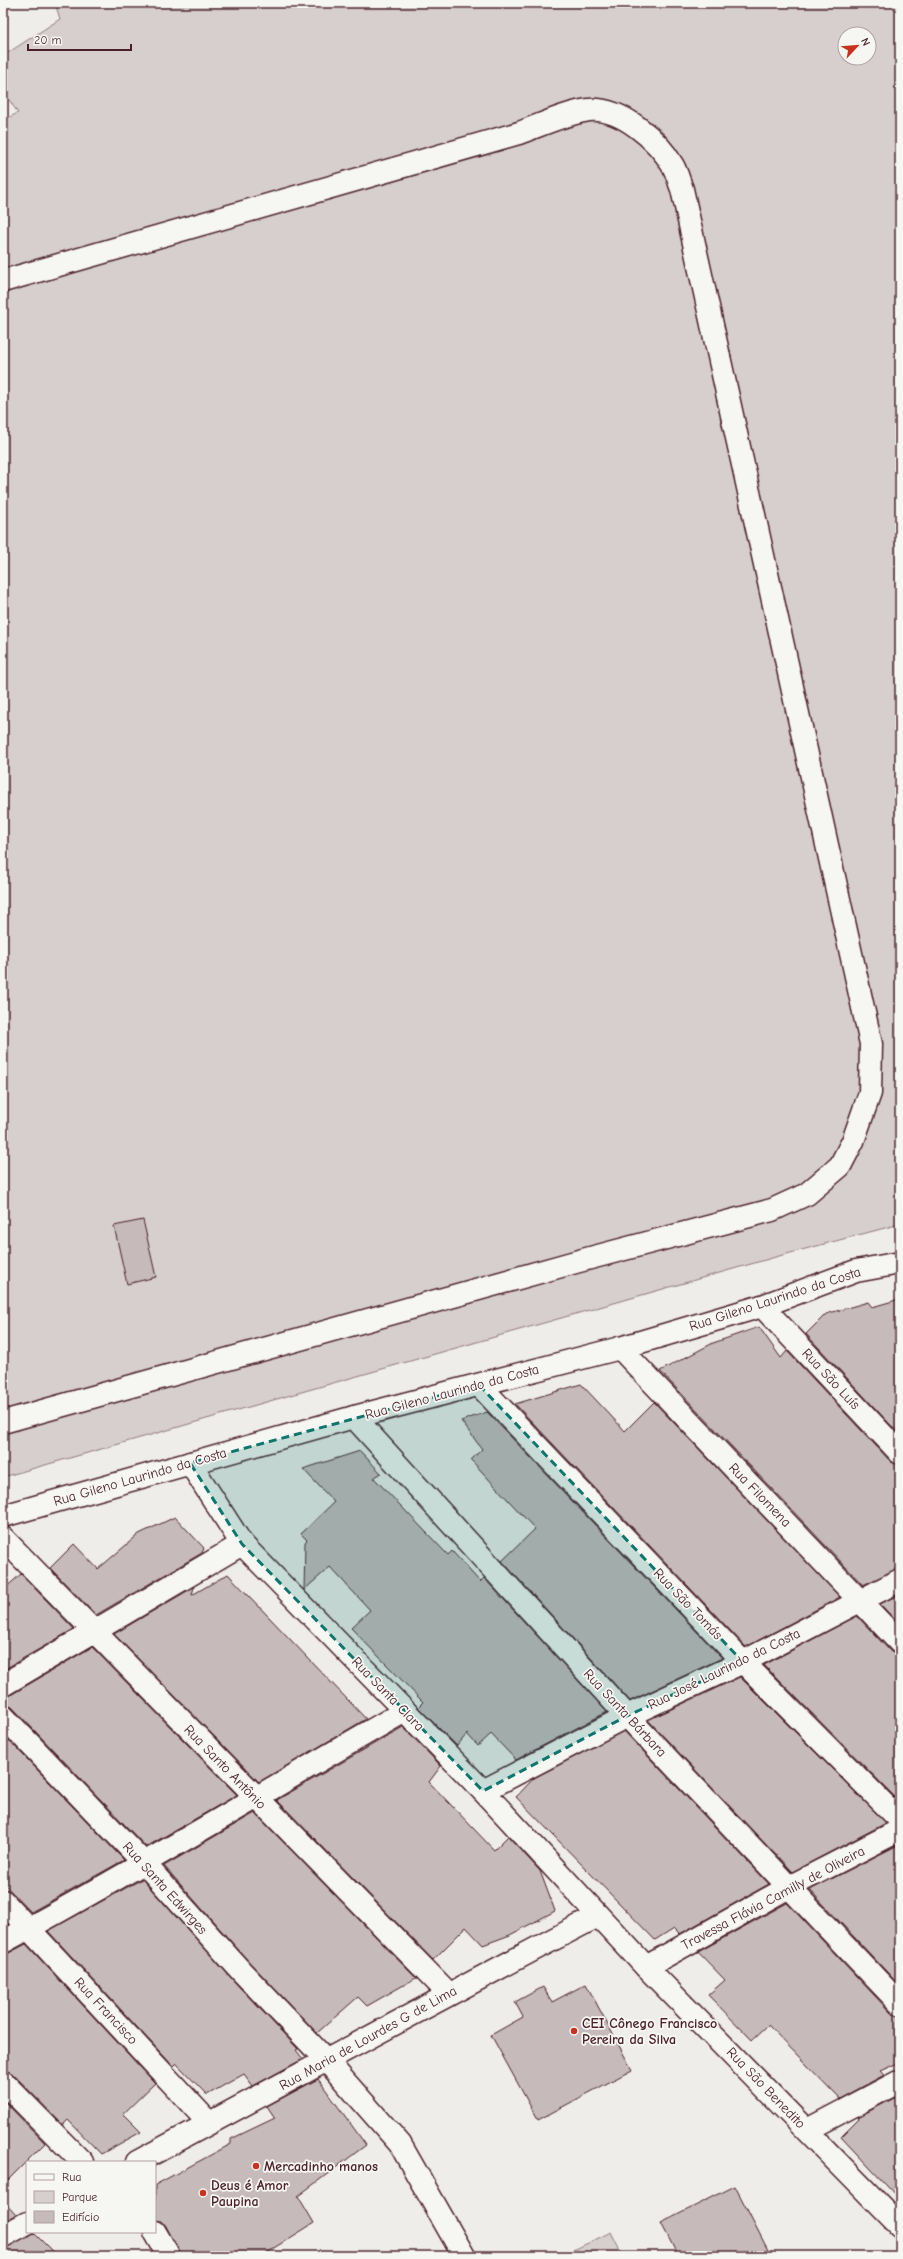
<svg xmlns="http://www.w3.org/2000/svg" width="903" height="2259" font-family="'Comic Neue',sans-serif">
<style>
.green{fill:#d7cfce;stroke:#90777c;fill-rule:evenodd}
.building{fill:#c6babb;stroke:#4a1f2b}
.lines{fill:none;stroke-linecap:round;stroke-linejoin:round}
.minor-casing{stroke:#4a1f2b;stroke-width:25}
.minor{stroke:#f6f6f2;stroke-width:22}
.marked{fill:#0f766e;fill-opacity:0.2;stroke:#0f766e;stroke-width:3;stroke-dasharray:8 5;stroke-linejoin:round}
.poi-dot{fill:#c8321e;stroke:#f6f6f2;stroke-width:1.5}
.labels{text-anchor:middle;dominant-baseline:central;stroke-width:3.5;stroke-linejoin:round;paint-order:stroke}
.street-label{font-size:14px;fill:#4a1f2b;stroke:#f6f6f2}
.poi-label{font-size:14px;font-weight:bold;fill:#4a1f2b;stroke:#f6f6f2;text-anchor:start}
</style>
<rect width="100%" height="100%" fill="#efedea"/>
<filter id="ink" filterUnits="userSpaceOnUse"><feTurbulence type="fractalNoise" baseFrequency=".025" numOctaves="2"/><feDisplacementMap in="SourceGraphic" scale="8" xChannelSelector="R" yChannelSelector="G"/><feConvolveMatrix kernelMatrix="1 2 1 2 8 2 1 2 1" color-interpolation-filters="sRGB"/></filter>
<g filter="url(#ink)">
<g class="green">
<path d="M55,3H900V1224L779,1256L3,1477V120L18,113L3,91V56L60,19ZM845,34H869V58H845Z"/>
<polygon points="611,2232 623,2256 561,2256"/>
</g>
<g class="building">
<polygon points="143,1220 156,1277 127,1284 114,1226"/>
<polygon points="900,1299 900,1435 806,1334 826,1314 868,1302 872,1307"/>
<polygon points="759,1327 781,1358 787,1351 891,1462 900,1465 900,1568 863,1585 660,1371 713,1343"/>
<polygon points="581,1384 625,1431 654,1402 840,1597 746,1647 515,1404"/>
<polygon points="487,1412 722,1658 630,1701 502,1561 535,1529 471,1460 482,1449 461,1421"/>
<polygon points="360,1451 381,1473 374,1478 448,1555 452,1551 480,1582 484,1578 607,1712 516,1760 491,1734 478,1746 467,1734 457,1746 418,1707 423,1702 351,1628 370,1610 330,1567 304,1590 305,1542 307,1540 301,1534 334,1502 303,1469"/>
<polygon points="175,1517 204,1548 202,1553 96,1615 50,1568 74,1544 98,1569 139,1534"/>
<polygon points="21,1574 74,1629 3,1670 3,1590"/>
<polygon points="228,1574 366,1719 259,1782 114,1634 194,1587 192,1595"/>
<polygon points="900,1594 900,1625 880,1604"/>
<polygon points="857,1616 891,1652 900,1655 900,1802 764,1665"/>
<polygon points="92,1647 237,1795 146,1847 12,1707 3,1704 3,1697 9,1696"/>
<polygon points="740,1677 886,1823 792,1872 648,1720"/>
<polygon points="403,1727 441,1766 429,1782 494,1850 508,1836 540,1871 555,1911 510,1935 483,1945 466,1927 433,1960 277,1800"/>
<polygon points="624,1731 769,1884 680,1934 674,1928 655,1940 516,1797 534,1778"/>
<polygon points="3,1734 124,1860 31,1912 3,1883"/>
<polygon points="255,1813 416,1978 367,2006 358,1997 317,2033 251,1964 164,1866"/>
<polygon points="900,1844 900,1986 810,1890"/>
<polygon points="142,1879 233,1980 298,2049 296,2050 303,2059 253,2086 244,2074 207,2095 176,2063 173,2066 48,1931"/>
<polygon points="787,1903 891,2013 900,2016 900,2062 880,2071 884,2075 840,2099 768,2025 752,2040 708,1995 725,1980 698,1952"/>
<polygon points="26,1944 155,2083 123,2114 141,2132 101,2154 68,2120 63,2125 12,2073 3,2070 3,1956"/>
<polygon points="586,1984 632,2070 538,2120 491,2035 523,2017 515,2002 543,1987 552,2002"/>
<polygon points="318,2079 366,2145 298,2196 314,2223 261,2256 181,2256 166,2226 162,2221 155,2220 155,2185 231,2144 231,2139 275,2118 267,2106"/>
<polygon points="900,2095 900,2200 841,2137 859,2119 858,2117"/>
<polygon points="3,2100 45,2143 3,2185"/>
<polygon points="735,2186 771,2256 678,2256 661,2223"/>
<polygon points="3,2201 16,2215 3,2222"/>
<polygon points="34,2233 57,2256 3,2256 3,2248"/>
</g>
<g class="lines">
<g class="minor-casing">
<g id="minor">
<path d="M3,281L519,133C541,125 566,113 589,110C621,107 658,140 673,166C677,173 679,182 682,189L871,1044L870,1093L853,1141L840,1166L807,1194L772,1210L579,1261L3,1422"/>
<polyline points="762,1306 900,1453"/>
<polyline points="620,1348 900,1643"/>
<polyline points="479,1385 743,1662 900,1820"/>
<polyline points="354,1417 627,1716 900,2004"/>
<polyline points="190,1463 242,1544 483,1791 646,1967 900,2226"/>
<polyline points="3,1516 354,1417 620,1348 762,1306 856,1271 900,1263"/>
<polyline points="3,1538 449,1994"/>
<polyline points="3,1685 242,1544"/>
<polyline points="3,1716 144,1863 242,1972 326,2060 400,2144 464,2256"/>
<polyline points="483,1791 627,1716 743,1662 900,1580"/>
<polyline points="3,1901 209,2123"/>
<path d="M3,1942C139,1869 270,1788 405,1711"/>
<polyline points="646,1967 789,1887 900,1830"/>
<polyline points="3,2082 82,2162"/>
<polyline points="807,2130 900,2081"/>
<path d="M137,2162C291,2080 444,1996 598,1916"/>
<polyline points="155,2232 169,2256"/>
<polyline points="3,2236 27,2223"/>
</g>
</g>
<use href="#minor" class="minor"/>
</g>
</g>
<path class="marked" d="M479,1385L743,1662L627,1716L483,1791L242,1544L190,1463Z"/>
<g class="poi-dot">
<circle cx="574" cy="2031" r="4"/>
<circle cx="256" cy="2166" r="4"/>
<circle cx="203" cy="2193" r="4"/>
</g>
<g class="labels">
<g class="street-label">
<text transform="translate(775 1299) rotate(-18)">Rua Gileno Laurindo da Costa</text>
<text transform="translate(831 1379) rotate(47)">Rua São Luís</text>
<text transform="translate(452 1392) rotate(-15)">Rua Gileno Laurindo da Costa</text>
<text transform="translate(140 1477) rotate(-16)">Rua Gileno Laurindo da Costa</text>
<text transform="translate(760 1495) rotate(46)">Rua Filomena</text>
<text transform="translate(688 1604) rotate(46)">Rua São Tomás</text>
<text transform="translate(724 1669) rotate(-26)">Rua José Laurindo da Costa</text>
<text transform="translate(388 1694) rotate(46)">Rua Santa Clara</text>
<text transform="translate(625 1713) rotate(47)">Rua Santa Bárbara</text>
<text transform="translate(225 1767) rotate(46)">Rua Santo Antônio</text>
<text transform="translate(165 1888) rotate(48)">Rua Santa Edwirges</text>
<text transform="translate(773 1898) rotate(-28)">Travessa Flávia Camilly de Oliveira</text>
<text transform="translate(106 2011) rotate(47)">Rua Francisco</text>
<text transform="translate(368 2038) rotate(-29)">Rua Maria de Lourdes G de Lima</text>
<text transform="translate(766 2088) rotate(46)">Rua São Benedito</text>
</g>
<g class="poi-label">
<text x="582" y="2023">CEI Cônego Francisco<tspan x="582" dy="16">Pereira da Silva</tspan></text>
<text x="264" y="2166">Mercadinho manos</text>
<text x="211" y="2185">Deus é Amor<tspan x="211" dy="16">Paupina</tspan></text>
</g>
</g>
<rect width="903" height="2259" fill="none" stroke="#f6f6f2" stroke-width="16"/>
<rect x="8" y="8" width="887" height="2243" fill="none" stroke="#4a1f2b" stroke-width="1.5" filter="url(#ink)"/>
<rect x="26" y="2161" width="130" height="72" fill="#f6f6f2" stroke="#b1a0a2"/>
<rect x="34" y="2174" width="20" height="6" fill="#f6f6f2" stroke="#b1a0a2"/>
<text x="62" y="2181" font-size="12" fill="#4a1f2b">Rua</text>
<rect x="34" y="2191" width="20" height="12" fill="#d7cfce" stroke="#b1a0a2"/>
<text x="62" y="2201" font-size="12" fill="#4a1f2b">Parque</text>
<rect x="34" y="2211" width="20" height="12" fill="#c6babb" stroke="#b1a0a2"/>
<text x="62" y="2221" font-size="12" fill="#4a1f2b">Edifício</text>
<g transform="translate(857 46) rotate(64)"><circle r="19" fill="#f6f6f2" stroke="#b1a0a2"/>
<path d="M0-3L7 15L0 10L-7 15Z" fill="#c8321e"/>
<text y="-6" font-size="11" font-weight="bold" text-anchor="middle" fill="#4a1f2b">N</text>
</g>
<path d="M28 44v6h103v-6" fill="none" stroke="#4a1f2b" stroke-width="2"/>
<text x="34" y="44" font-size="12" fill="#4a1f2b" stroke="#f6f6f2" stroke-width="3" paint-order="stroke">20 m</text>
</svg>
